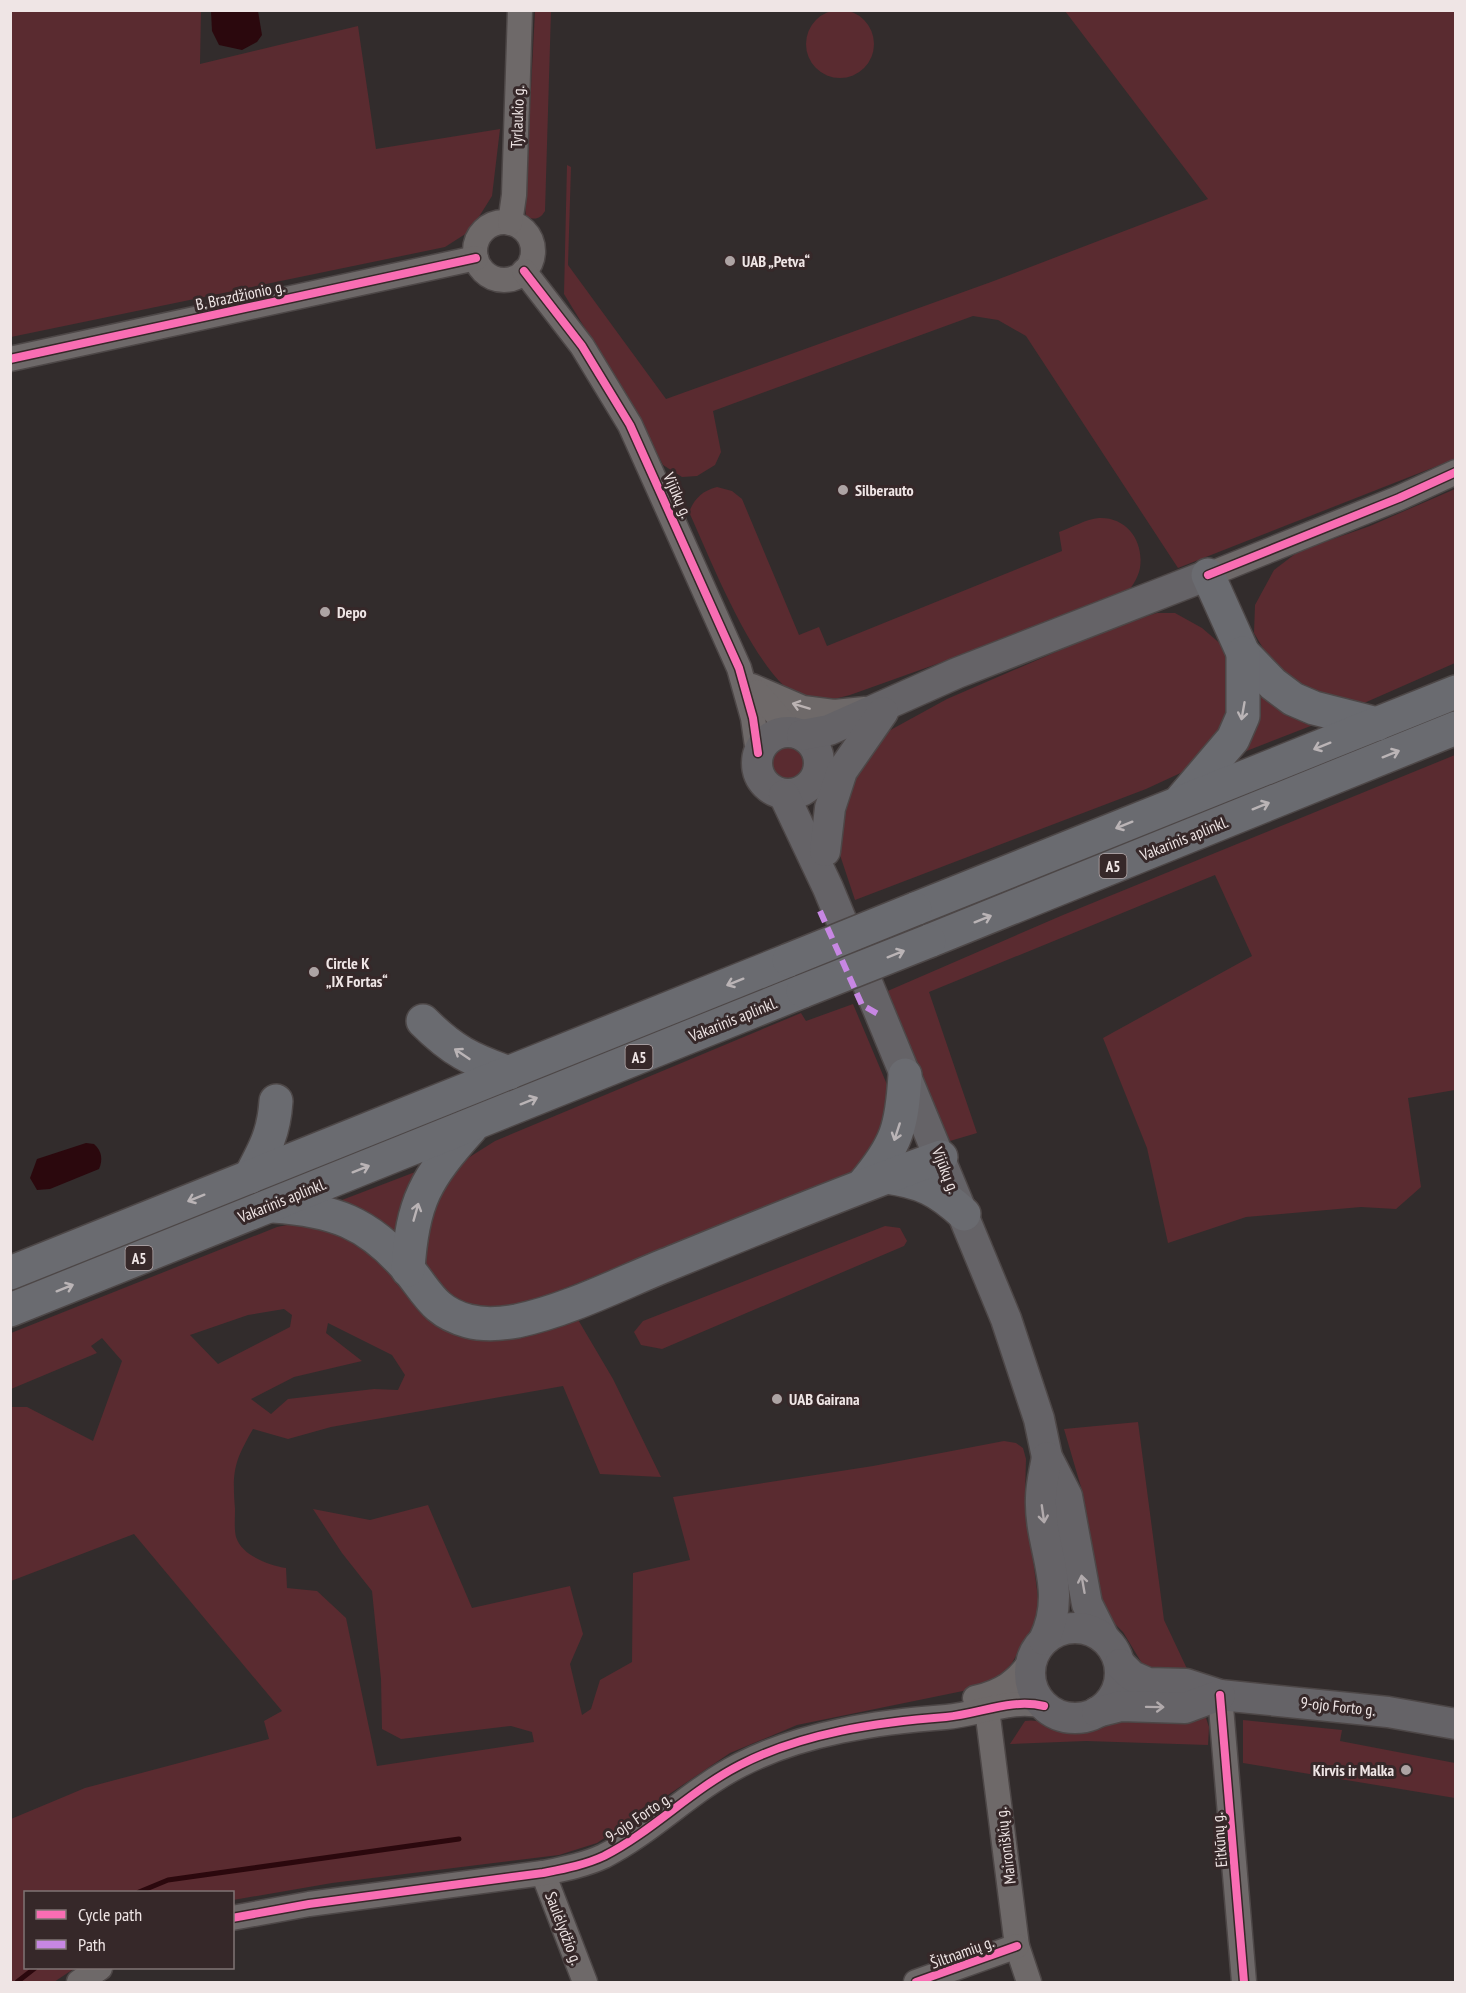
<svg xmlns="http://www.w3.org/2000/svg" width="1466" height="1993" font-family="'PT Sans Narrow',sans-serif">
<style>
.green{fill:#5a2b30;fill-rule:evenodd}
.water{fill:#2b080d}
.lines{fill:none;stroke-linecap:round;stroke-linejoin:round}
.stream{stroke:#2b080d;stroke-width:5}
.minor-casing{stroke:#4d4747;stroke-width:27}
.major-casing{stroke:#4d4747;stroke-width:33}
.highway-casing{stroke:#4d4747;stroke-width:36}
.minor{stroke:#6e6969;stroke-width:24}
.major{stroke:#656367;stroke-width:30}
.highway{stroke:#6a6b70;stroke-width:33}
.highway-bridge-casing{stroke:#4d4747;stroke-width:36;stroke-linecap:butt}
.highway-bridge{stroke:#6a6b70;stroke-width:33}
.quiet{stroke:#c787e3;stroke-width:6;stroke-dasharray:12 6;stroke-linecap:butt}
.cycleway-casing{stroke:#362829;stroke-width:11}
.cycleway{stroke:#f96db3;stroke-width:8}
.oneway{stroke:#bbb3b3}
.oneway2{stroke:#bab4b6}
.oneway3{stroke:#b1aaac}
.poi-dot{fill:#ada4a4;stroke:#362829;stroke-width:2}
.labels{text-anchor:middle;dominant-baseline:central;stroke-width:6;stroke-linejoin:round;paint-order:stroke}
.shield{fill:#362829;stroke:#b8acad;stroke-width:1.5}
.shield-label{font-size:15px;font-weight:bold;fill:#efe5e5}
.street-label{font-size:16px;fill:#efe5e5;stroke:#362829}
.poi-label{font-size:16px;font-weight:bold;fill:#efe5e5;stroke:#362829;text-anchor:start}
</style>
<rect width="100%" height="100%" fill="#322c2c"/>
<g class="green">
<circle cx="840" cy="44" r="34"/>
<polygon points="11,10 201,11 200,64 358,26 376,149 500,129 492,196 470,231 445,247 11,337"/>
<path d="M535,11H551L545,211C540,219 536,220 526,217L525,204Z"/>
<polygon points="1065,11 1455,11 1455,459 1178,568 1026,336 998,320 973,316 713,411 721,452 715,465 697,476 682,477 663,465 638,415 564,294 567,165 571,167 568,265 666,399 991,282 1208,199"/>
<path d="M717,487L732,491L742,499L799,635L819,627L827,646L1062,551L1059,532C1071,528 1086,519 1099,518C1127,517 1144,541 1140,568C1138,579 1130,589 1124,597L850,695C835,699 821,703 805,699C759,686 709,555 689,512C695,498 702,491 717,487Z"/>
<polygon points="1455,489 1455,663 1355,707 1305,692 1273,665 1254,633 1255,605 1274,570 1299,551 1370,526"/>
<polygon points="1157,613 1175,613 1202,628 1223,646 1232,669 1229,725 1200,764 1146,789 855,900 839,852 844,788 885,733 947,699 1118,625"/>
<polygon points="1254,672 1321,722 1244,752"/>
<circle cx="788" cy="763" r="18"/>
<polygon points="1455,755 1455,1090 1408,1098 1421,1187 1396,1209 1361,1207 1246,1217 1168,1243 1147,1148 1103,1038 1252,956 1215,875 929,992 977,1133 950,1141 883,993 1063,915"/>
<path d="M853,1004L888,1087L883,1128L866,1158L851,1174L535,1300C506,1308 471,1315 446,1293C437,1285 430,1272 423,1262L429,1198L449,1170L495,1141L801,1013L806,1021Z"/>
<polygon points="423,1169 402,1237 342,1200"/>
<path d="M312,1220L366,1241L416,1306L577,1318L613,1379L661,1477L600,1474L563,1386L331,1427L288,1439L253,1429C234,1462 232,1471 235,1509C235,1518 234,1529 236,1537C242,1556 269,1565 286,1568L287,1588L317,1591L346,1618L377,1766L534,1742L532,1732L511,1726L401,1739L382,1729L381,1679L372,1591L342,1553L313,1509L370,1520L428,1505L472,1608L570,1586L583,1634L570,1664L582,1715L591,1709L600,1680L632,1662L633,1573L690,1560L673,1497L873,1466L1004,1441L1016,1443L1023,1448L1026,1459L1025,1496L1039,1606L1035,1622L1012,1663L999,1678L963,1691L797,1725L730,1753L597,1843L559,1855L332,1883L233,1900L232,1892H26V1968H75L54,1982H11V1819L85,1788L269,1739L264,1721L282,1711L134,1534L11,1581V1407H27L93,1441L122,1361L102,1338L91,1346L97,1353L11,1389V1333L277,1227ZM284,1309L292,1315L290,1327L218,1364L190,1335L248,1315ZM328,1323L392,1355L405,1375L398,1390L374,1389L288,1399L271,1414L251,1399L294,1377L362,1361L326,1333Z"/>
<polygon points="885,1226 900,1228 907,1241 904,1246 662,1349 641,1345 634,1332 643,1321"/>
<polygon points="1138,1422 1164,1620 1189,1673 1155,1671 1143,1665 1123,1632 1110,1619 1102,1602 1083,1494 1064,1429"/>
<path d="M1121,1717L1206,1718L1209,1727L1208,1745L1086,1741L1010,1744L1025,1721C1037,1719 1041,1723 1052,1726C1078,1734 1097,1727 1121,1717Z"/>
<polygon points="1243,1720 1342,1730 1340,1741 1455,1763 1455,1798 1243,1763"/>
</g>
<g class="water">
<polygon points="211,11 258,11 262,35 257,42 242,50 219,45 212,31"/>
<path d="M86,1143L94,1144C102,1151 103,1160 99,1169L50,1189L37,1190L30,1178L37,1159Z"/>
</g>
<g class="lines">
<g class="stream">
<polyline points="139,1892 168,1880 459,1839"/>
<polyline points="17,1982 35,1968"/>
</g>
<g class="minor-casing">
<g id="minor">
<circle cx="504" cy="251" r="29"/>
<polyline points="510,223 514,195 520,10"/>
<polyline points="524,271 582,346 630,425 739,668 753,718 758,753"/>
<polyline points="10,359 476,258"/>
<polyline points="1208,575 1399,498 1456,472"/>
<polyline points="752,686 803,708 834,712 865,709"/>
<polyline points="757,692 792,732"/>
<polyline points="1220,1695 1244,1982"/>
<polyline points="992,1696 987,1709 1017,1946 1029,1982"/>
<path d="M975,1698C1001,1692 1017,1682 1032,1659"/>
<polyline points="543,1873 585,1982"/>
<path d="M232,1918L309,1904L543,1873C563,1869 585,1865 604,1856C653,1831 691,1790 740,1765C802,1733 878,1722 946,1717C980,1714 1011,1698 1044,1706"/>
<polyline points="79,1982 100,1968"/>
<polyline points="916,1982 1017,1946"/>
</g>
</g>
<g class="major-casing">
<g id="major">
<circle cx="788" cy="763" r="31"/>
<polyline points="802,735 829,730 957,673 1208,575"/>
<polyline points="784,795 828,888 1006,1319 1039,1419 1047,1457 1067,1496 1087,1604 1104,1638"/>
<polyline points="825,851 830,808 842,771 883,712"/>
<circle cx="1075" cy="1673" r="45"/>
<path d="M1044,1640C1069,1589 1039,1548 1041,1498C1041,1484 1045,1470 1047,1457"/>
<polyline points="1120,1664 1132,1676 1148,1683 1186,1684 1220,1695 1388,1712 1456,1724"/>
<polyline points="1097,1712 1121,1706 1185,1708 1220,1695"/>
</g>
</g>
<g class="highway-casing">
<g id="highway">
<polyline points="1208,575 1243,653 1273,684 1293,699 1314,708 1377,724"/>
<polyline points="1182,799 1233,739 1243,716 1243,653"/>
<polyline points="915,909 1456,692"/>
<polyline points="929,941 1456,728"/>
<path d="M423,1021C453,1051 470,1059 509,1073"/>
<path d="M250,1177C265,1149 274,1133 276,1101"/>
<path d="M886,1177C922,1182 938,1190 964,1214"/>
<path d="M863,1185C897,1145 902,1127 905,1075"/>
<path d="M273,1206C333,1210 368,1222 408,1269C428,1293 434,1312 468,1321C483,1325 501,1324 517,1321C568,1310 617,1285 666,1265C757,1228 848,1190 941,1157"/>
<path d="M408,1270C412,1201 426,1178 471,1128"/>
<polyline points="10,1273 789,960"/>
<polyline points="10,1310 803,991"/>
</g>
</g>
<use href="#minor" class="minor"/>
<use href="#major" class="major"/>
<use href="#highway" class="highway"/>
<g class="highway-bridge-casing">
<g id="highway-bridge">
<polyline points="789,960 915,909"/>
<polyline points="803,991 929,941"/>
</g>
</g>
<use href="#highway-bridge" class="highway-bridge"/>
<polyline class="quiet" points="820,911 862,1005 880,1015"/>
<g class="cycleway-casing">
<g id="cycleway">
<polyline points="524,271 582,346 630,425 739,668 753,718 758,753"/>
<polyline points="10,359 476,258"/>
<polyline points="1208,575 1399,498 1456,472"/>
<polyline points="1220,1695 1244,1982"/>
<path d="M232,1918L309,1904L543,1873C563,1869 585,1865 604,1856C653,1831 691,1790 740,1765C802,1733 878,1722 946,1717C980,1714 1011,1698 1044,1706"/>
<polyline points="916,1982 1017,1946"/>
</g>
</g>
<use href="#cycleway" class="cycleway"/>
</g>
<defs><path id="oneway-shaft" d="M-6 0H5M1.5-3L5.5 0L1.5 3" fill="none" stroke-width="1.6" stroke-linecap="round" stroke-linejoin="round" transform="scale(1.5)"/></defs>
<use class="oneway" href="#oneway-shaft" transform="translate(801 706) rotate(-163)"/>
<g class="oneway2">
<use href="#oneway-shaft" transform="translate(1243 711) rotate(100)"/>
<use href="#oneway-shaft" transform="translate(1322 746) rotate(158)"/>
<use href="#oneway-shaft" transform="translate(1391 754) rotate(-22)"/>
<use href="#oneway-shaft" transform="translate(1261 806) rotate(-22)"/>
<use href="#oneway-shaft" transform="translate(1124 825) rotate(158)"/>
<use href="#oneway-shaft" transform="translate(983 919) rotate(-22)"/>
<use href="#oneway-shaft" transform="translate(896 954) rotate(-22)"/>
<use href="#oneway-shaft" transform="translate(735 982) rotate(158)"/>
<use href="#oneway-shaft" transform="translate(462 1054) rotate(-146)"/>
<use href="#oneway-shaft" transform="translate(529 1101) rotate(-22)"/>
<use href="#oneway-shaft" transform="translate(897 1132) rotate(108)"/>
<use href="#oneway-shaft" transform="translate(361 1169) rotate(-22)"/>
<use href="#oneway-shaft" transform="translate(196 1198) rotate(158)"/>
<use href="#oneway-shaft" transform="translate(416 1212) rotate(-74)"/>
<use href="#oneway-shaft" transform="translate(65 1288) rotate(-22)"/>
</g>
<g class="oneway3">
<use href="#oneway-shaft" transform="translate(1043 1514) rotate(82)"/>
<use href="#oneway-shaft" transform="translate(1083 1584) rotate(-100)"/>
<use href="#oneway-shaft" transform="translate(1155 1707) rotate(1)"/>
</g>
<g class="poi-dot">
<circle cx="730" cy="261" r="6"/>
<circle cx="843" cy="490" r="6"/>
<circle cx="325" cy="612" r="6"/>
<circle cx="314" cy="972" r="6"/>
<circle cx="777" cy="1399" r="6"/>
<circle cx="1406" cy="1770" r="6"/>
</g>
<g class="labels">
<g class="shield">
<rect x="1099.5" y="854" width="27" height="24" rx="4.5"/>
<rect x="625.5" y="1045" width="27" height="24" rx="4.5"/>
<rect x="125.5" y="1246" width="27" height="24" rx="4.5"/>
</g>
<g class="shield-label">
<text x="1113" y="866">A5</text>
<text x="639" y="1057">A5</text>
<text x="139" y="1258">A5</text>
</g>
<g class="street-label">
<text transform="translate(517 117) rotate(-88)">Tyrlaukio g.</text>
<text transform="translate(240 295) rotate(-12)">B. Brazdžionio g.</text>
<text transform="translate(678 495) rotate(66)">Vijūkų g.</text>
<text transform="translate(1184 838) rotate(-22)">Vakarinis aplinkl.</text>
<text transform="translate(733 1019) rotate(-22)">Vakarinis aplinkl.</text>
<text transform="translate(946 1170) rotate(68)">Vijūkų g.</text>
<text transform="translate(282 1200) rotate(-22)">Vakarinis aplinkl.</text>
<text transform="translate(1338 1706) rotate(6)">9-ojo Forto g.</text>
<text transform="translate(638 1817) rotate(-34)">9-ojo Forto g.</text>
<text transform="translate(1219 1840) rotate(-95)">Eitkūnų g.</text>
<text transform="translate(1005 1846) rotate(-97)">Maironiškių g.</text>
<text transform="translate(564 1928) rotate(69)">Saulėlydžio g.</text>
<text transform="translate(962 1952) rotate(-20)">Šiltnamių g.</text>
</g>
<g class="poi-label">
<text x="742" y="261">UAB „Petva“</text>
<text x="855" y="490">Silberauto</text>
<text x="337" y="612">Depo</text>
<text x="326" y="963">Circle K<tspan x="326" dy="18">„IX Fortas“</tspan></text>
<text x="789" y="1399">UAB Gairana</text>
<text x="1394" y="1770" text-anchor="end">Kirvis ir Malka</text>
</g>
</g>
<rect width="1466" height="1993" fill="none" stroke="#efe5e5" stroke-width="24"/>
<rect x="24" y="1891" width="210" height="78" fill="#362829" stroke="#807474" stroke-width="1.5"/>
<rect x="36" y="1910" width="30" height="9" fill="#f96db3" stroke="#807474" stroke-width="1.5"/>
<text x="78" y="1921" font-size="18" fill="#efe5e5">Cycle path</text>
<rect x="36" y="1940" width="30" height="9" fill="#c787e3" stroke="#807474" stroke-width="1.5"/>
<text x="78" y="1951" font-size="18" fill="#efe5e5">Path</text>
</svg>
